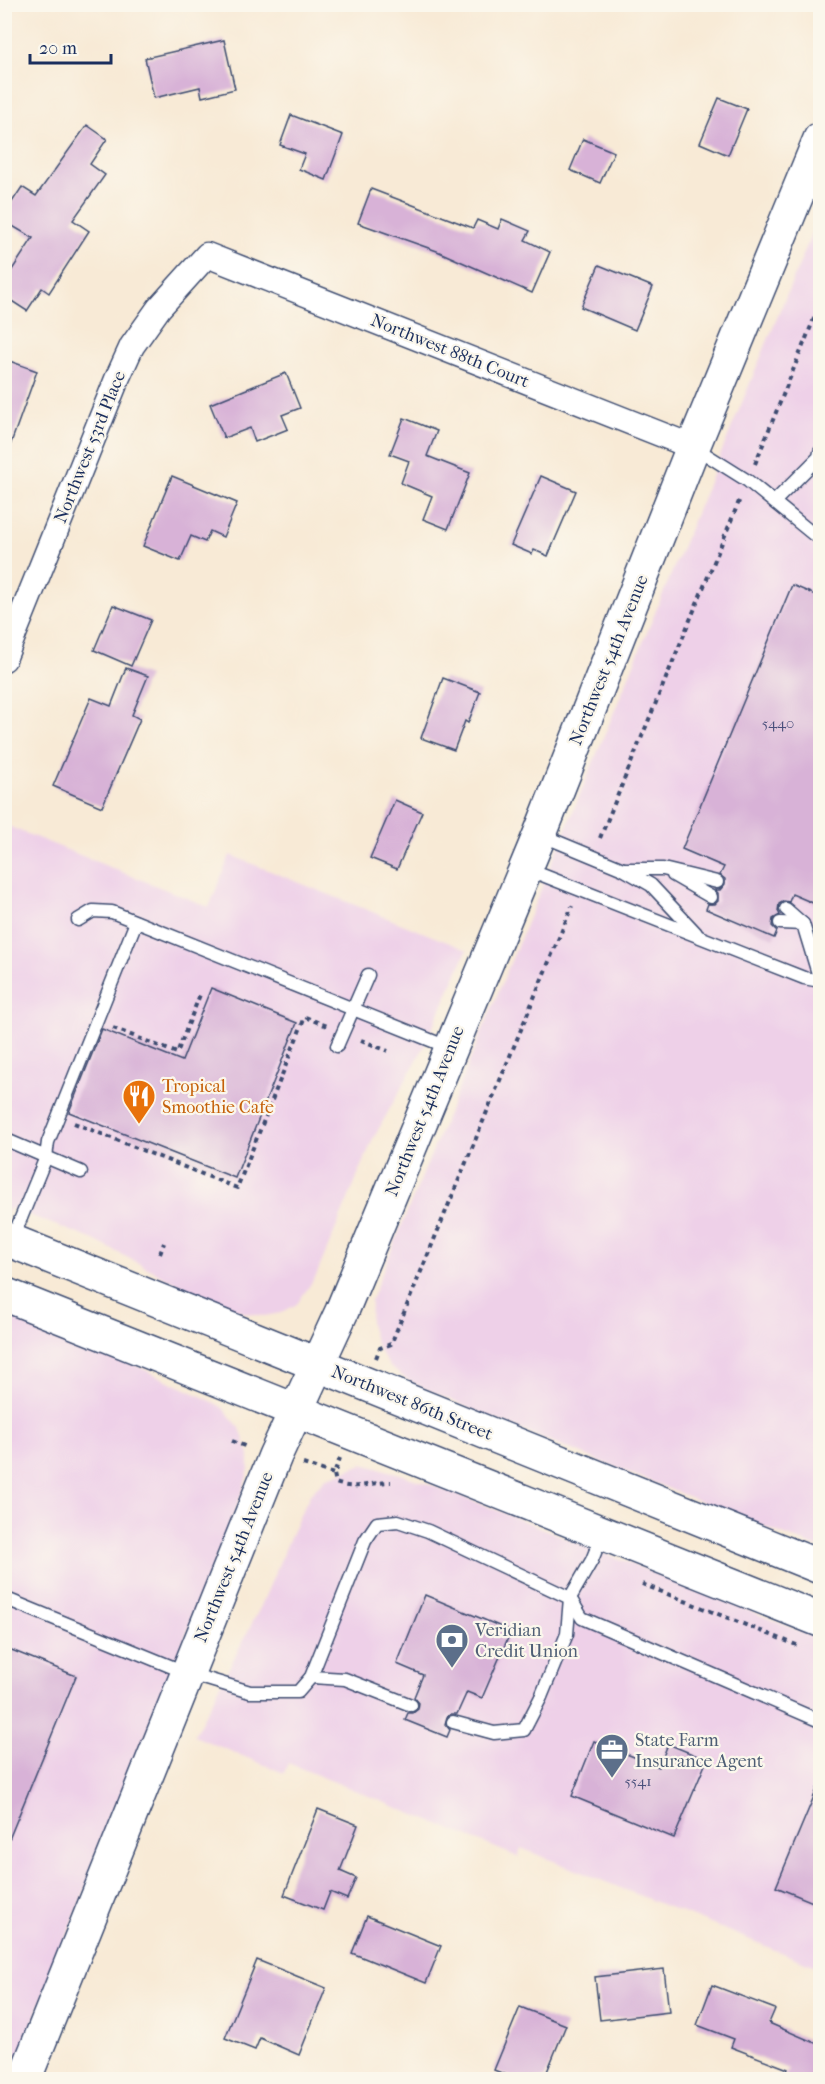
<svg xmlns="http://www.w3.org/2000/svg" width="825" height="2084" font-family="'IM FELL French Canon',serif">
<style>
.built{fill:#eed0e8}
.building{fill:#d8b2d7}
.lines{fill:none;stroke-linecap:round;stroke-linejoin:round}
.lane-casing{stroke:#3c4b70;stroke-width:15}
.street-casing{stroke:#3c4b70;stroke-width:27}
.secondary-casing{stroke:#3c4b70;stroke-width:36}
.path{stroke:#3c4b70;stroke-width:4;stroke-dasharray:4.5 4.5;stroke-linecap:butt}
.lane{stroke:#fff;stroke-width:12}
.street{stroke:#fff;stroke-width:24}
.secondary{stroke:#fff;stroke-width:33}
.labels{text-anchor:middle;dominant-baseline:central;stroke-width:4.5;stroke-linejoin:round;paint-order:stroke}
.number-label{font-size:15px;fill:#4a507c}
.street-label{font-size:18px;fill:#1b2f5e;stroke:#fbf7ec}
.food-label{font-size:18px;fill:#c56008;stroke:#fbf7ec;text-anchor:start}
.service-label{font-size:18px;fill:#4e5e75;stroke:#fbf7ec;text-anchor:start}
</style>
<rect width="100%" height="100%" fill="#fbf7ec"/>
<filter id="ink" filterUnits="userSpaceOnUse"><feTurbulence type="fractalNoise" baseFrequency=".0167" numOctaves="2"/><feDisplacementMap in="SourceGraphic" scale="12" xChannelSelector="R" yChannelSelector="G"/><feConvolveMatrix kernelMatrix="1 2 1 2 8 2 1 2 1" color-interpolation-filters="sRGB"/></filter>
<filter id="wash" filterUnits="userSpaceOnUse"><feTurbulence type="fractalNoise" baseFrequency=".008" numOctaves="4" result="noise"/><feDisplacementMap in="SourceGraphic" scale="24" xChannelSelector="R" yChannelSelector="G"/><feGaussianBlur stdDeviation="1.35" result="paint"/><feColorMatrix in="noise" values="0 0 0 0 0 0 0 0 0 0 0 0 0 0 0 0 0 1.4 0 .05"/><feComposite in="paint" operator="in"/></filter>
<g filter="url(#wash)">
<rect width="100%" height="100%" fill="#f8ead6"/>
<g class="built">
<polygon points="820,214 820,1549 477,1412 409,1381 390,1367 377,1347 370,1324 371,1300 380,1278"/>
<polygon points="5,825 209,907 230,855 467,950 424,1047 373,1139 316,1276 297,1304 281,1313 264,1316 246,1313 207,1299 94,1240 11,1208 5,1213"/>
<polygon points="4,1312 139,1367 209,1400 222,1407 240,1428 249,1455 249,1469 241,1496 10,2080 4,2079"/>
<polygon points="363,1464 400,1474 466,1498 820,1639 820,1968 521,1848 518,1857 288,1763 284,1773 194,1736 261,1606 297,1521 310,1495 326,1478"/>
</g>
<g id="blocks">
<g class="building">
<polygon points="224,40 235,89 202,97 200,87 154,98 145,58"/>
<polygon points="719,98 747,109 728,155 700,143"/>
<polygon points="291,115 343,135 326,180 299,169 305,154 280,145"/>
<polygon points="87,125 107,139 90,164 105,175 73,220 89,231 49,293 42,288 27,311 4,296 4,282 33,238 4,221 4,214 22,187 36,196"/>
<polygon points="583,139 614,152 600,183 570,170"/>
<polygon points="371,189 473,228 477,220 498,229 502,219 530,231 525,240 550,252 532,293 437,251 358,223"/>
<polygon points="599,265 653,287 635,330 581,307"/>
<polygon points="4,359 37,371 7,454 4,453"/>
<polygon points="286,373 300,408 282,415 288,429 255,442 250,428 224,438 210,404"/>
<polygon points="404,418 437,431 427,456 470,473 448,529 423,519 432,496 401,483 409,461 390,454"/>
<polygon points="172,476 237,503 223,537 210,531 205,542 191,536 180,561 143,546"/>
<polygon points="541,476 576,491 548,556 534,550 532,554 511,545"/>
<polygon points="792,585 820,597 820,906 792,894 789,902 784,901 779,904 778,911 780,915 773,919 772,926 777,931 774,938 706,909 708,904 715,904 718,901 718,893 715,890 720,890 725,884 725,879 720,875 724,867 682,849"/>
<polygon points="113,605 151,620 131,666 94,650"/>
<polygon points="126,668 148,676 132,715 140,719 102,807 53,786 91,698 111,706"/>
<polygon points="443,678 480,692 468,723 465,721 454,750 421,738"/>
<polygon points="395,800 422,812 397,869 370,858"/>
<polygon points="211,988 297,1023 235,1178 69,1112 102,1029 182,1061"/>
<polygon points="425,1595 511,1631 482,1698 467,1692 457,1714 451,1714 447,1717 445,1724 450,1730 447,1737 405,1720 408,1713 413,1713 418,1709 419,1703 414,1697 423,1675 397,1664"/>
<polygon points="4,1647 76,1676 5,1849 4,1849"/>
<polygon points="594,1741 659,1767 668,1744 707,1760 674,1838 572,1796"/>
<polygon points="820,1782 820,1905 776,1887"/>
<polygon points="318,1809 358,1825 340,1871 356,1878 347,1899 330,1892 323,1910 284,1895"/>
<polygon points="367,1916 441,1946 426,1983 352,1953"/>
<polygon points="257,1960 326,1988 299,2055 260,2038 255,2050 225,2038"/>
<polygon points="664,1969 669,2012 600,2020 595,1977"/>
<polygon points="712,1985 775,2009 769,2023 820,2045 820,2079 783,2079 788,2069 731,2047 734,2039 697,2025"/>
<polygon points="520,2007 566,2025 544,2079 517,2079 494,2070"/>
</g>
</g>
</g>
<g filter="url(#ink)">
<use href="#blocks" fill-opacity="0" stroke="#3c4b70" stroke-width="1.5"/>
<g class="lines">
<g class="lane-casing">
<g id="lane">
<polyline points="694,447 748,481 813,534 820,536"/>
<polyline points="774,502 819,457 820,452"/>
<polyline points="541,835 623,869 651,885 696,933"/>
<polyline points="527,869 804,978 820,981"/>
<polyline points="624,869 663,869 717,882"/>
<polyline points="673,875 711,897"/>
<polyline points="786,909 803,924 820,980"/>
<polyline points="78,920 93,911 112,912 450,1048"/>
<polyline points="780,923 803,924"/>
<polyline points="337,1046 368,975"/>
<polyline points="4,1139 81,1172"/>
<polyline points="12,1240 46,1157 48,1142 136,922"/>
<polyline points="4,1598 187,1673 250,1692 298,1692 311,1677 365,1541 377,1523 398,1521 428,1531 570,1598 582,1618 820,1721"/>
<polyline points="311,1677 345,1679 411,1705"/>
<polyline points="453,1722 494,1733 524,1730 541,1697 567,1634 570,1598 592,1560 602,1535"/>
</g>
</g>
<g class="street-casing">
<polyline id="street" points="4,659 117,379 132,346 159,308 207,255 693,447"/>
</g>
<g class="secondary-casing">
<g id="secondary">
<polyline points="4,1238 820,1567"/>
<polyline points="4,1294 820,1620"/>
<polyline points="24,2080 275,1456 342,1311 540,834 693,447 820,139"/>
</g>
</g>
<g class="path">
<polyline points="755,464 820,304"/>
<polyline points="600,838 740,499"/>
<polyline points="113,1028 177,1053 201,992"/>
<polyline points="361,1040 388,1051"/>
<polyline points="74,1123 237,1188 305,1017 327,1026"/>
<polyline points="160,1254 164,1243"/>
<polyline points="376,1358 380,1348 391,1344 572,906"/>
<polyline points="232,1441 247,1447"/>
<path d="M340,1458L334,1474L336,1483C356,1491 370,1482 391,1482"/>
<polyline points="303,1464 334,1474"/>
<polyline points="642,1584 799,1646"/>
</g>
<use href="#lane" class="lane"/>
<use href="#street" class="street"/>
<use href="#secondary" class="secondary"/>
</g>
</g>
<defs>
<g id="restaurant-pin" transform="scale(1.725)"><path d="M0 17L-7.5 6A9.5 9.5 0 1 1 7.5 6Z" fill="#e8710a" stroke="#fbf7ec"/><path d="M-5-6h1v4h1v-4h1v4h1v-4h1v5L-1.5 .5V6h-2V.5L-5-1ZM5-6V6H3V1.5H1.5Q1.5-4 5-6Z" fill="#fff"/></g>
<g id="bank-pin" transform="scale(1.725)"><path d="M0 17L-7.5 6A9.5 9.5 0 1 1 7.5 6Z" fill="#5c6f8a" stroke="#fbf7ec"/><path d="M-6-4H6V4H-6ZM0-2.3a2.3 2.3 0 1 0 0 4.6a2.3 2.3 0 1 0 0-4.6Z" fill="#fff"/></g>
<g id="office-pin" transform="scale(1.725)"><path d="M0 17L-7.5 6A9.5 9.5 0 1 1 7.5 6Z" fill="#5c6f8a" stroke="#fbf7ec"/><path d="M-6-3h4V-5.5h4V-3h4V5H-6ZM-1-4.5V-3h2v-1.5ZM-6 0V1H6V0Z" fill="#fff"/></g>
</defs>
<g fill-rule="evenodd">
<use href="#restaurant-pin" x="139" y="1096"/>
<use href="#bank-pin" x="452" y="1640"/>
<use href="#office-pin" x="612" y="1750"/>
</g>
<g class="labels">
<g class="number-label">
<text x="778" y="723">5440</text>
<text x="638" y="1781">5541</text>
</g>
<g class="street-label">
<text transform="translate(450 351) rotate(22)">Northwest 88th Court</text>
<text transform="translate(90 447) rotate(-68)">Northwest 53rd Place</text>
<text transform="translate(609 660) rotate(-68)">Northwest 54th Avenue</text>
<text transform="translate(425 1111) rotate(-68)">Northwest 54th Avenue</text>
<text transform="translate(412 1403) rotate(22)">Northwest 86th Street</text>
<text transform="translate(234 1557) rotate(-68)">Northwest 54th Avenue</text>
</g>
<g class="food-label">
<text x="162" y="1086">Tropical<tspan x="162" dy="21">Smoothie Cafe</tspan></text>
</g>
<g class="service-label">
<text x="475" y="1630">Veridian<tspan x="475" dy="21">Credit Union</tspan></text>
<text x="635" y="1740">State Farm<tspan x="635" dy="21">Insurance Agent</tspan></text>
</g>
</g>
<rect width="825" height="2084" fill="none" stroke="#fbf7ec" stroke-width="24"/>
<path d="M30 54v9h81v-9" fill="none" stroke="#1b2f5e" stroke-width="3"/>
<text x="39" y="54" font-size="18" fill="#1b2f5e" stroke="#fbf7ec" stroke-width="4.5" paint-order="stroke">20 m</text>
</svg>
